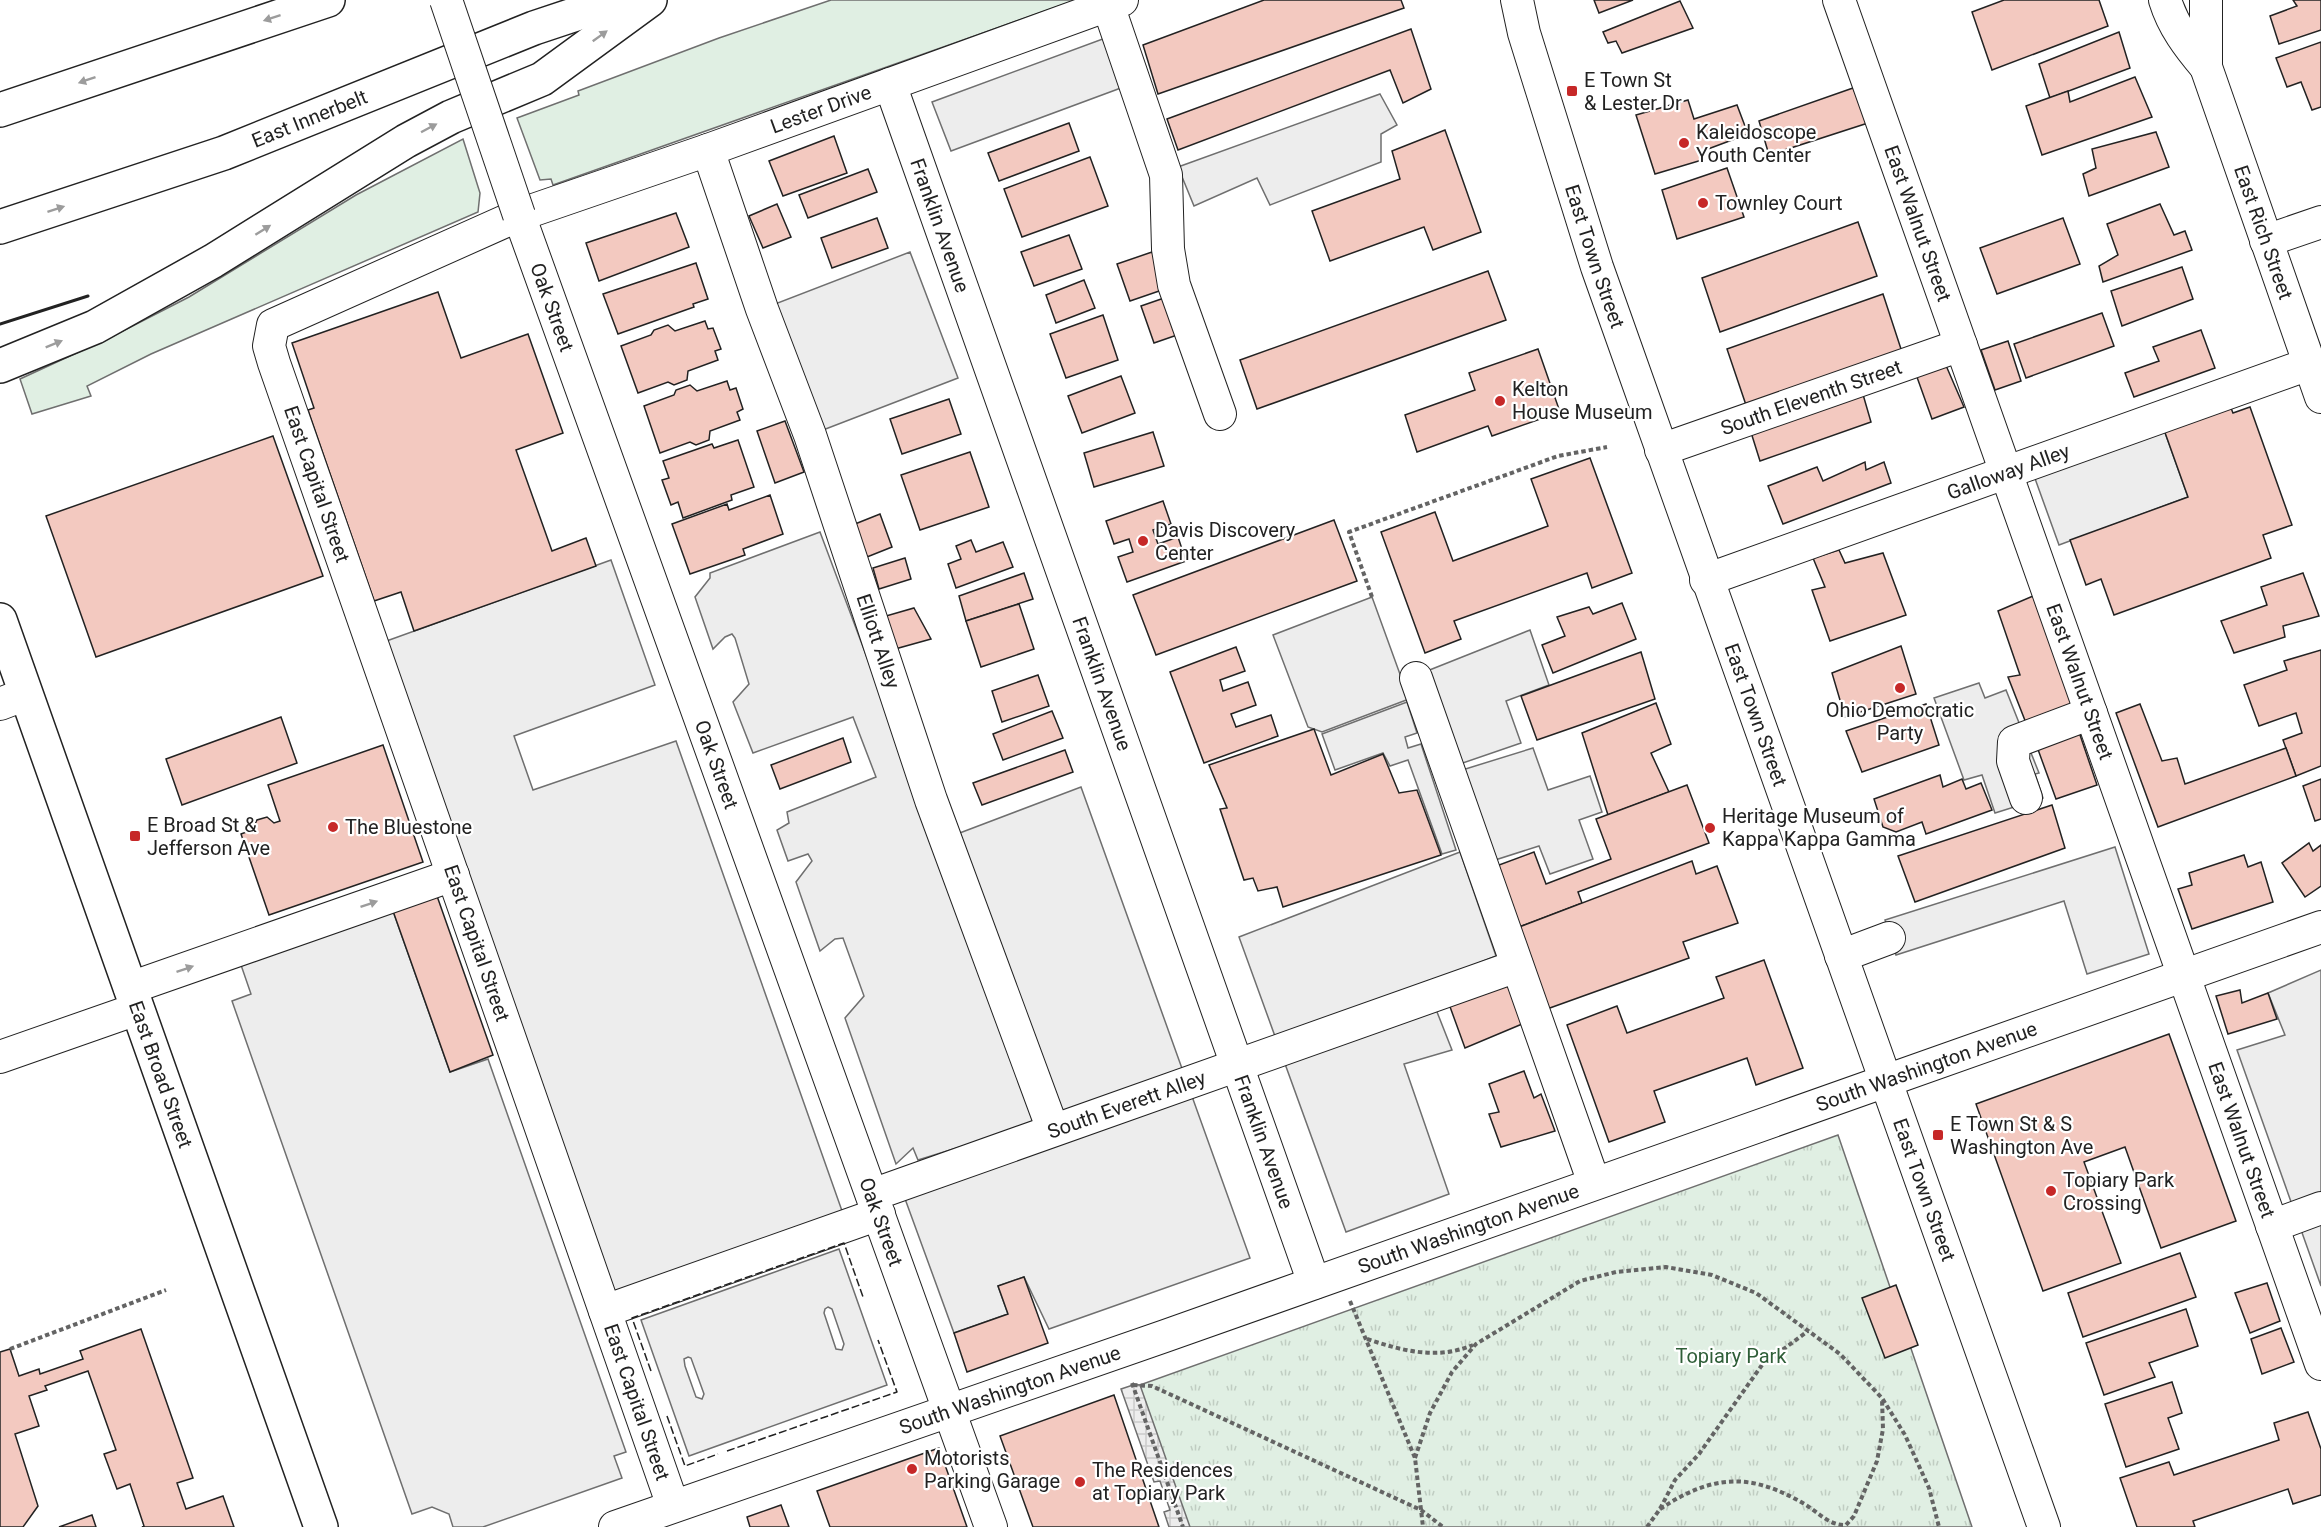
<svg xmlns="http://www.w3.org/2000/svg" width="2321" height="1527" font-family="Roboto,sans-serif">
<style>
.grass{fill:#e0efe3;stroke:#6f6f6f;stroke-width:1.5}
.park{fill:url(#park-tufts);stroke:#6f6f6f;stroke-width:1.5}
.parking{fill:#ededed;stroke:#6f6f6f;stroke-width:1.5;fill-rule:evenodd}
.plaza{fill:url(#plaza-grid);stroke:#6f6f6f;stroke-width:1.5}
.building{fill:#f3c9c0;stroke:#222;stroke-width:1.5}
.lines{fill:none;stroke-linecap:round;stroke-linejoin:round}
.minor-casing{stroke:#222;stroke-width:34}
.major-casing{stroke:#222;stroke-width:36}
.highway-casing{stroke:#222;stroke-width:36}
.path{stroke:#646464;stroke-width:4;stroke-dasharray:4.5 3;stroke-linecap:butt}
.minor{stroke:#fff;stroke-width:32}
.major{stroke:#fff;stroke-width:33}
.highway{stroke:#fff;stroke-width:33}
.minor-bridge-casing{stroke:#222;stroke-width:34;stroke-linecap:butt}
.minor-bridge{stroke:#fff;stroke-width:32}
.fence{stroke:#222;stroke-width:1.5;stroke-dasharray:8 3;stroke-linecap:butt}
.wall{stroke:#222;stroke-width:3}
.oneway{fill:#9c9c9c}
.poi-dot{fill:#c62828;stroke:#fff;stroke-width:2}
.labels{text-anchor:middle;dominant-baseline:central;stroke-width:4.5;stroke-linejoin:round;paint-order:stroke}
.poi-label{font-size:20px;fill:#222;stroke:#fff;text-anchor:start}
.street-label{font-size:20px;fill:#222;stroke:#fff}
.park-label{font-size:20px;fill:#2f5e38;stroke:#fff}
</style>
<defs>
<pattern id="park-tufts" width="24" height="20" patternUnits="userSpaceOnUse" patternTransform="scale(1.5)"><rect width="24" height="20" fill="#e0efe3"/><path d="M3 7l-1-3M5 7V3M7 7l1-3M15 17l-1-3M17 17v-4M19 17l1-3" fill="none" stroke="#c0cdc2"/></pattern>
<pattern id="plaza-grid" width="8" height="8" patternUnits="userSpaceOnUse" patternTransform="scale(1.5)"><rect width="8" height="8" fill="#ededed"/><path d="M0 4h8M4 0v8" fill="none" stroke="#cbcbcb"/></pattern>
</defs>
<rect width="100%" height="100%" fill="#fff"/>
<g class="grass">
<polygon points="831,0 1076,0 553,185 551,179 540,180 517,118 579,95 578,91 719,38"/>
<polygon points="463,139 480,193 478,212 151,354 87,386 91,396 32,414 20,379 111,337 189,297 356,195"/>
</g>
<polygon class="park" points="1838,1135 1972,1527 1183,1527 1133,1385 1140,1385"/>
<g class="parking">
<polygon points="1119,33 1137,82 951,151 932,102"/>
<polygon points="1380,94 1397,125 1381,134 1381,162 1270,205 1257,178 1194,206 1178,167"/>
<polygon points="910,252 958,378 810,435 762,309"/>
<polygon points="2163,427 2188,497 2059,545 2033,473"/>
<polygon points="820,532 936,842 1081,787 1250,1258 1049,1329 1024,1277 998,1286 1008,1314 954,1333 904,1196 976,1142 918,1160 913,1148 896,1164 845,1018 864,996 843,938 835,939 820,951 796,882 812,861 808,854 788,861 777,830 789,823 787,812 876,777 853,717 753,753 733,702 749,684 735,638 732,634 725,637 713,649 695,597 710,578 710,573"/>
<polygon points="611,560 655,685 514,736 533,790 676,741 847,1225 615,1307 381,643"/>
<polygon points="1372,597 1409,699 1322,732 1308,727 1273,635"/>
<polygon points="1530,630 1549,685 1506,701 1521,743 1454,766 1422,673"/>
<polygon points="1979,683 1985,698 2006,690 2039,773 2035,774 2043,798 1995,813 1982,775 1964,780 1934,698"/>
<polygon points="1407,702 1417,733 1405,737 1408,748 1421,744 1456,850 1442,854 1408,760 1390,766 1383,753 1335,770 1322,734"/>
<polygon points="1533,748 1548,790 1590,776 1602,812 1579,820 1593,859 1550,874 1539,846 1492,861 1459,771"/>
<polygon points="2115,847 2149,954 2087,974 2064,901 1896,955 1885,920"/>
<polygon points="1460,852 1496,956 1426,984 1452,1050 1404,1064 1449,1194 1346,1232 1239,937"/>
<polygon points="393,911 450,1072 488,1059 626,1452 614,1456 622,1478 483,1527 453,1527 449,1514 432,1507 412,1514 232,1001 251,994 241,965"/>
<polygon points="2321,970 2321,1286 2237,1050 2285,1035 2268,993"/>
<path d="M839,1249L887,1385L689,1456L641,1320ZM828,1307L832,1309L844,1344L842,1350L836,1349L824,1313L825,1309ZM688,1357L691,1358L704,1394L702,1399L696,1397L685,1366L684,1359Z"/>
</g>
<polygon class="plaza" points="1133,1385 1140,1385 1190,1527 1169,1527 1164,1512 1170,1510 1160,1481 1154,1482 1121,1389"/>
<g class="building">
<polygon points="1264,0 1401,0 1404,8 1158,94 1143,45"/>
<polygon points="1594,0 1633,0 1599,13"/>
<polygon points="2004,0 2099,0 2108,26 1992,70 1972,12"/>
<polygon points="2293,0 2321,0 2321,30 2279,44 2270,16 2297,6"/>
<polygon points="1680,1 1693,28 1622,53 1616,41 1608,43 1603,32"/>
<polygon points="1411,29 1431,89 1403,103 1390,70 1178,150 1167,119"/>
<polygon points="2119,32 2130,68 2050,98 2039,64"/>
<polygon points="2321,42 2321,107 2312,110 2301,82 2287,87 2276,58"/>
<polygon points="2135,77 2152,117 2042,155 2026,106 2068,91 2070,102"/>
<polygon points="1853,88 1868,123 1769,155 1759,121"/>
<polygon points="1688,100 1694,119 1737,105 1748,134 1700,152 1702,160 1655,174 1636,115"/>
<polygon points="1069,123 1079,151 999,181 988,153"/>
<polygon points="1445,130 1481,232 1433,250 1424,227 1330,261 1312,211 1400,179 1392,151"/>
<polygon points="2156,132 2169,167 2089,196 2083,174 2096,168 2092,149"/>
<polygon points="834,136 847,173 783,196 769,161"/>
<polygon points="1090,157 1108,206 1022,237 1004,189"/>
<polygon points="1727,168 1744,217 1677,239 1662,190"/>
<polygon points="868,169 877,192 808,218 799,195"/>
<polygon points="777,204 791,237 763,248 749,216"/>
<polygon points="2160,204 2174,235 2185,231 2192,250 2103,282 2099,266 2118,255 2107,224"/>
<polygon points="676,213 689,247 599,281 586,243"/>
<polygon points="877,218 888,248 832,268 821,238"/>
<polygon points="2063,218 2080,264 1997,294 1980,248"/>
<polygon points="1858,222 1877,276 1720,332 1702,278"/>
<polygon points="1069,235 1082,269 1034,286 1021,252"/>
<polygon points="1152,252 1165,289 1130,301 1117,264"/>
<polygon points="696,263 708,299 693,304 694,307 618,334 603,294"/>
<polygon points="2182,267 2193,299 2122,326 2111,291"/>
<polygon points="1488,271 1506,320 1257,409 1240,360"/>
<polygon points="1084,280 1095,308 1056,323 1046,295"/>
<polygon points="438,292 461,358 528,334 563,433 516,450 552,551 586,538 596,566 414,631 401,592 374,601 308,410 314,408 292,343"/>
<polygon points="1883,294 1902,352 1746,405 1727,349"/>
<polygon points="1167,297 1180,334 1154,343 1141,306"/>
<polygon points="2102,313 2114,346 2026,378 2014,344"/>
<polygon points="1103,315 1118,360 1066,378 1050,334"/>
<polygon points="705,321 708,329 713,328 721,349 715,351 718,360 688,371 687,380 674,385 668,382 638,393 621,346 651,335 654,330 668,325 675,331"/>
<polygon points="2201,330 2215,368 2134,397 2125,373 2159,361 2153,347"/>
<polygon points="2008,341 2021,381 1995,390 1981,350"/>
<polygon points="1538,349 1560,412 1492,436 1488,426 1417,452 1405,415 1475,390 1469,373"/>
<polygon points="1941,354 1964,407 1932,419 1913,366"/>
<polygon points="1121,376 1135,413 1082,433 1068,396"/>
<polygon points="727,381 730,390 736,388 743,409 737,412 740,420 710,431 709,440 696,445 690,442 660,453 644,406 674,395 676,390 690,385 697,391"/>
<polygon points="1862,391 1871,422 1760,461 1749,426"/>
<polygon points="949,399 961,434 902,454 890,419"/>
<polygon points="2229,403 2233,413 2250,407 2292,525 2263,535 2271,558 2114,615 2101,579 2086,585 2070,540 2188,497 2163,427"/>
<polygon points="785,421 804,472 775,483 757,431"/>
<polygon points="1153,432 1164,466 1094,487 1084,453"/>
<polygon points="273,436 323,576 96,657 46,516"/>
<polygon points="738,440 754,487 731,495 732,500 683,518 678,502 671,505 662,480 669,478 663,461 712,444 714,448"/>
<polygon points="970,452 989,507 920,530 901,475"/>
<polygon points="1590,458 1632,573 1592,588 1587,573 1454,621 1461,639 1425,653 1381,532 1435,512 1453,561 1548,526 1531,479"/>
<polygon points="1865,462 1866,470 1884,462 1891,483 1783,524 1768,486 1817,467 1823,481"/>
<polygon points="770,495 783,534 743,549 745,555 690,574 672,524 727,504 729,510"/>
<polygon points="1163,501 1171,524 1153,530 1158,544 1178,537 1186,561 1127,582 1118,557 1133,552 1129,539 1114,544 1106,521"/>
<polygon points="880,514 892,547 867,557 855,524"/>
<polygon points="1334,520 1357,581 1156,655 1133,595"/>
<polygon points="971,540 976,552 1003,542 1013,567 956,588 948,564 961,559 956,546"/>
<polygon points="1839,550 1845,563 1883,553 1906,615 1830,641 1812,590 1825,587 1813,558"/>
<polygon points="905,558 911,579 879,589 873,568"/>
<polygon points="1024,573 1033,599 966,621 959,596"/>
<polygon points="2303,573 2319,616 2283,626 2285,637 2234,653 2221,621 2267,605 2261,587"/>
<polygon points="2033,596 2074,708 2026,723 2008,677 2020,675 1998,611"/>
<polygon points="1622,603 1636,639 1553,673 1542,645 1565,636 1557,617 1589,607 1593,614"/>
<polygon points="1019,604 1034,649 981,667 966,621"/>
<polygon points="914,608 931,639 895,649 886,616"/>
<polygon points="1901,646 1916,694 1845,717 1832,673"/>
<polygon points="1236,647 1245,671 1220,680 1223,691 1248,682 1256,705 1231,714 1236,727 1271,715 1278,736 1204,763 1170,672"/>
<polygon points="2321,650 2321,766 2296,776 2283,740 2302,733 2296,713 2259,726 2244,685 2287,670 2284,661"/>
<polygon points="1641,652 1655,699 1537,740 1521,696"/>
<polygon points="1038,675 1049,706 1002,722 992,691"/>
<polygon points="1656,703 1671,744 1651,753 1669,792 1608,815 1582,733"/>
<polygon points="1926,704 1939,745 1862,772 1846,731"/>
<polygon points="2140,704 2162,761 2177,758 2185,784 2286,748 2296,776 2158,827 2116,713"/>
<polygon points="1052,711 1063,738 1003,760 993,734"/>
<polygon points="281,717 297,763 182,805 166,759"/>
<polygon points="1314,729 1331,775 1383,754 1399,793 1417,790 1441,855 1283,907 1277,887 1258,891 1253,878 1244,880 1220,809 1227,808 1209,765"/>
<polygon points="2078,729 2097,785 2056,799 2036,744"/>
<polygon points="843,738 851,762 780,789 771,765"/>
<polygon points="383,745 423,862 269,915 241,834 252,830 257,820 267,817 274,823 280,821 268,785"/>
<polygon points="1065,750 1073,772 982,805 973,783"/>
<polygon points="1940,775 1943,787 1962,779 1966,789 1981,783 1992,810 1926,834 1922,822 1896,832 1883,827 1874,799"/>
<polygon points="2321,779 2321,819 2315,821 2303,786"/>
<polygon points="1687,785 1709,843 1578,892 1582,903 1514,929 1491,868 1534,852 1546,884 1611,859 1596,819"/>
<polygon points="2052,805 2065,848 1915,902 1898,856"/>
<polygon points="2309,843 2313,851 2321,845 2321,886 2305,897 2282,863"/>
<polygon points="2244,855 2248,867 2261,862 2273,902 2192,929 2178,889 2192,885 2189,873"/>
<polygon points="1692,861 1696,874 1717,866 1738,923 1683,942 1689,958 1547,1009 1514,929"/>
<polygon points="437,896 493,1055 450,1072 393,911"/>
<polygon points="1764,960 1803,1068 1756,1085 1747,1058 1654,1091 1665,1122 1609,1142 1567,1025 1617,1006 1627,1033 1724,998 1716,977"/>
<polygon points="1509,981 1527,1022 1465,1048 1449,1004"/>
<polygon points="2240,990 2242,1003 2268,993 2277,1019 2228,1034 2216,996"/>
<polygon points="2169,1034 2236,1221 2161,1248 2125,1147 2084,1162 2121,1263 2043,1291 1976,1104"/>
<polygon points="1524,1071 1534,1098 1541,1094 1555,1131 1501,1147 1489,1114 1499,1112 1489,1084"/>
<polygon points="2180,1253 2196,1297 2083,1337 2068,1293"/>
<polygon points="1024,1277 1048,1343 967,1372 954,1333 1008,1314 998,1286"/>
<polygon points="2267,1283 2280,1321 2250,1333 2235,1293"/>
<polygon points="1896,1285 1918,1345 1885,1358 1862,1298"/>
<polygon points="2186,1309 2198,1346 2149,1363 2155,1377 2104,1395 2086,1343"/>
<polygon points="2281,1328 2294,1362 2262,1374 2251,1339"/>
<polygon points="141,1329 193,1478 177,1483 186,1509 223,1496 234,1527 142,1527 144,1526 130,1484 117,1489 104,1454 116,1450 88,1371 45,1386 47,1390 29,1396 39,1426 15,1434 38,1506 23,1527 0,1527 0,1352 10,1349 19,1376 39,1369 40,1374 83,1359 80,1351"/>
<polygon points="2172,1382 2182,1413 2168,1418 2179,1449 2126,1467 2105,1404"/>
<polygon points="1114,1395 1159,1527 1033,1527 1000,1436"/>
<polygon points="2308,1412 2321,1449 2321,1495 2293,1504 2288,1489 2193,1521 2195,1527 2137,1527 2120,1478 2169,1462 2174,1475 2279,1440 2274,1423"/>
<polygon points="939,1448 967,1527 830,1527 817,1491"/>
<polygon points="781,1505 789,1527 750,1527 747,1517"/>
<polygon points="92,1515 96,1527 59,1527"/>
</g>
<g class="lines">
<g class="minor-casing">
<g id="minor">
<path id="s1" d="M1517,0L1524,33L1597,267L2044,1527"/>
<path id="s2" d="M1839,0L2321,1364"/>
<path d="M2165,0C2173,26 2188,46 2206,67"/>
<path id="s3" d="M2206,0V67L2321,397"/>
<polyline points="1108,5 1166,175 1168,249 1174,285 1220,414"/>
<path id="s4" d="M890,84L1314,1283"/>
<path id="s5" d="M708,150L762,309L810,435L931,800L1053,1130"/>
<path id="s6" d="M519,215L991,1527"/>
<polyline points="2266,241 2321,222"/>
<path id="s7" d="M1661,450L1961,345"/>
<path id="s8" d="M1706,580L2309,364"/>
<polyline points="1416,678 1594,1183"/>
<polyline points="0,704 26,694"/>
<polyline points="2026,798 2013,761 2014,742 2091,713"/>
<polyline points="1841,956 1889,938"/>
<polyline points="130,988 453,875"/>
<polyline points="0,1057 137,1009"/>
<path id="s9" d="M872,1195L1517,966"/>
<polyline points="2272,1226 2321,1208"/>
<polyline points="605,1311 879,1214"/>
<path id="s10" d="M673,1506L274,363L269,346L273,325L519,215L708,150L1122,0"/>
<path id="s11" d="M615,1527L1165,1336L2321,927"/>
</g>
</g>
<g class="major-casing">
<g id="major">
<path id="s12" d="M0,620L321,1527"/>
</g>
</g>
<g class="highway-casing">
<g id="highway">
<polyline points="0,110 328,0"/>
<path id="s13" d="M0,227L224,153L534,28L618,0"/>
<polyline points="0,366 95,327 213,261 406,141 451,117 542,79 650,0"/>
</g>
</g>
<g class="path">
<polyline points="1372,597 1349,532 1558,456 1607,447"/>
<polyline points="1350,1301 1415,1458 1423,1527"/>
<path d="M1367,1339C1403,1351 1437,1360 1473,1345"/>
<polyline points="10,1349 166,1290"/>
<polyline points="1132,1383 1183,1527"/>
<polyline points="1133,1385 1152,1386 1421,1510 1443,1527"/>
<polyline points="1415,1458 1430,1413 1452,1372 1476,1344 1580,1281 1616,1272 1666,1267 1712,1275 1756,1293 1840,1354 1882,1398 1905,1435 1929,1488 1939,1527"/>
<path d="M1660,1509C1713,1474 1751,1472 1806,1505C1819,1513 1830,1526 1846,1525L1854,1516L1877,1461L1883,1429L1882,1399"/>
<polyline points="1647,1527 1660,1509 1675,1480 1699,1454 1762,1365 1808,1331"/>
</g>
<use href="#minor" class="minor"/>
<use href="#major" class="major"/>
<use href="#highway" class="highway"/>
<g class="minor-bridge-casing">
<polyline id="minor-bridge" points="446,0 519,215"/>
</g>
<use href="#minor-bridge" class="minor-bridge"/>
<g class="fence">
<polyline points="651,1371 632,1318 844,1243 863,1297"/>
<polyline points="667,1416 685,1466 718,1454"/>
<polyline points="727,1451 897,1392 878,1340"/>
</g>
<polyline class="wall" points="0,324 88,296"/>
</g>
<defs><path id="oneway-solid" d="M-6-.8H1V-3.2L6.5 0L1 3.2V.8H-6Z" transform="scale(1.5)"/></defs>
<g class="oneway">
<use href="#oneway-solid" transform="translate(272 18) rotate(162)"/>
<use href="#oneway-solid" transform="translate(600 36) rotate(-36)"/>
<use href="#oneway-solid" transform="translate(87 80) rotate(161)"/>
<use href="#oneway-solid" transform="translate(429 128) rotate(-28)"/>
<use href="#oneway-solid" transform="translate(56 209) rotate(-18)"/>
<use href="#oneway-solid" transform="translate(263 230) rotate(-32)"/>
<use href="#oneway-solid" transform="translate(54 344) rotate(-22)"/>
<use href="#oneway-solid" transform="translate(369 904) rotate(-19)"/>
<use href="#oneway-solid" transform="translate(185 969) rotate(-19)"/>
</g>
<g class="poi-dot">
<rect x="1566" y="85" width="12" height="12" rx="3"/>
<circle cx="1684" cy="143" r="6"/>
<circle cx="1703" cy="203" r="6"/>
<circle cx="1500" cy="401" r="6"/>
<circle cx="1143" cy="541" r="6"/>
<circle cx="1900" cy="688" r="6"/>
<circle cx="333" cy="827" r="6"/>
<circle cx="1710" cy="828" r="6"/>
<rect x="129" y="830" width="12" height="12" rx="3"/>
<rect x="1932" y="1129" width="12" height="12" rx="3"/>
<circle cx="2051" cy="1191" r="6"/>
<circle cx="912" cy="1469" r="6"/>
<circle cx="1080" cy="1482" r="6"/>
</g>
<g class="labels">
<g class="poi-label">
<text x="1584" y="80">E Town St<tspan x="1584" dy="23">&amp; Lester Dr</tspan></text>
<text x="1696" y="132">Kaleidoscope<tspan x="1696" dy="23">Youth Center</tspan></text>
<text x="1715" y="203">Townley Court</text>
<text x="1512" y="389">Kelton<tspan x="1512" dy="23">House Museum</tspan></text>
<text x="1155" y="530">Davis Discovery<tspan x="1155" dy="23">Center</tspan></text>
<text x="1900" y="710" text-anchor="middle">Ohio Democratic<tspan x="1900" dy="23">Party</tspan></text>
<text x="1722" y="816">Heritage Museum of<tspan x="1722" dy="23">Kappa Kappa Gamma</tspan></text>
<text x="147" y="825">E Broad St &amp;<tspan x="147" dy="23">Jefferson Ave</tspan></text>
<text x="345" y="827">The Bluestone</text>
<text x="1950" y="1124">E Town St &amp; S<tspan x="1950" dy="23">Washington Ave</tspan></text>
<text x="2063" y="1180">Topiary Park<tspan x="2063" dy="23">Crossing</tspan></text>
<text x="924" y="1458">Motorists<tspan x="924" dy="23">Parking Garage</tspan></text>
<text x="1092" y="1470">The Residences<tspan x="1092" dy="23">at Topiary Park</tspan></text>
</g>
<g class="street-label">
<text stroke="none"><textPath href="#s10" startOffset="1839">Lester Drive</textPath></text>
<text stroke="none"><textPath href="#s13" startOffset="328">East Innerbelt</textPath></text>
<text stroke="none"><textPath href="#s2" startOffset="237">East Walnut Street</textPath></text>
<text stroke="none"><textPath href="#s4" startOffset="150">Franklin Avenue</textPath></text>
<text stroke="none"><textPath href="#s3" startOffset="242">East Rich Street</textPath></text>
<text stroke="none"><textPath href="#s1" startOffset="268">East Town Street</textPath></text>
<text stroke="none"><textPath href="#s6" startOffset="98">Oak Street</textPath></text>
<text stroke="none"><textPath href="#s7" startOffset="159">South Eleventh Street</textPath></text>
<text stroke="none"><textPath href="#s8" startOffset="321">Galloway Alley</textPath></text>
<text transform="translate(317 484) rotate(71)">East Capital Street</text>
<text stroke="none"><textPath href="#s5" startOffset="520">Elliott Alley</textPath></text>
<text stroke="none"><textPath href="#s2" startOffset="723">East Walnut Street</textPath></text>
<text stroke="none"><textPath href="#s4" startOffset="636">Franklin Avenue</textPath></text>
<text stroke="none"><textPath href="#s1" startOffset="754">East Town Street</textPath></text>
<text stroke="none"><textPath href="#s6" startOffset="584">Oak Street</textPath></text>
<text transform="translate(477 943) rotate(71)">East Capital Street</text>
<text stroke="none"><textPath href="#s11" startOffset="1390">South Washington Avenue</textPath></text>
<text stroke="none"><textPath href="#s12" startOffset="482">East Broad Street</textPath></text>
<text stroke="none"><textPath href="#s9" startOffset="270">South Everett Alley</textPath></text>
<text stroke="none"><textPath href="#s2" startOffset="1209">East Walnut Street</textPath></text>
<text stroke="none"><textPath href="#s4" startOffset="1122">Franklin Avenue</textPath></text>
<text stroke="none"><textPath href="#s1" startOffset="1258">East Town Street</textPath></text>
<text stroke="none"><textPath href="#s6" startOffset="1070">Oak Street</textPath></text>
<text stroke="none"><textPath href="#s11" startOffset="904">South Washington Avenue</textPath></text>
<text stroke="none"><textPath href="#s11" startOffset="418">South Washington Avenue</textPath></text>
<text transform="translate(637 1402) rotate(71)">East Capital Street</text>
</g>
<g class="park-label">
<text x="1731" y="1356">Topiary Park</text>
</g>
</g>
</svg>
